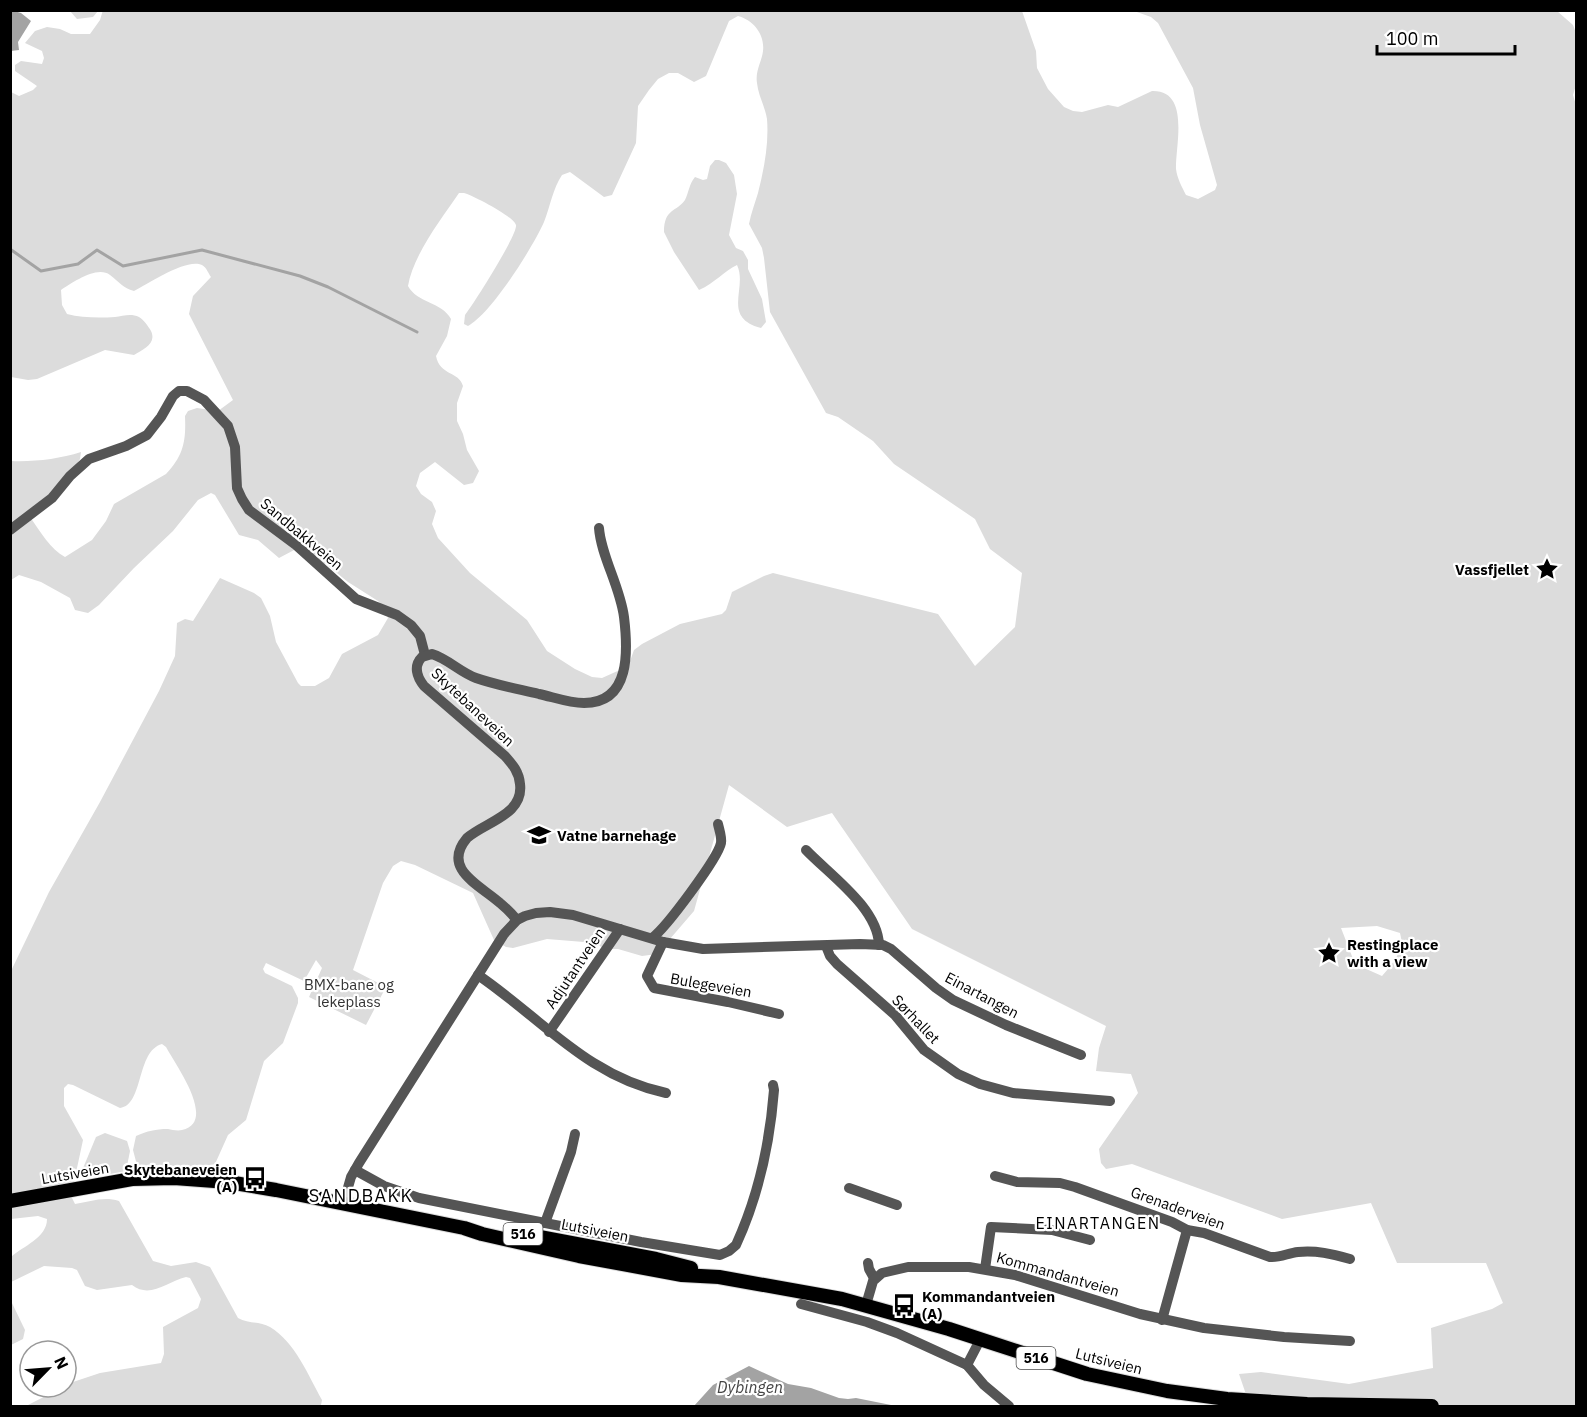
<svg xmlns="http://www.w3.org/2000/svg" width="1587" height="1417" font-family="'IBM Plex Sans',sans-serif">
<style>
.green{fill:#dcdcdc;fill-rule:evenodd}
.water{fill:#a3a3a3}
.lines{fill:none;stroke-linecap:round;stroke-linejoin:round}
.stream{stroke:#a3a3a3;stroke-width:3}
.major-casing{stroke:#dbdbdb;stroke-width:16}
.minor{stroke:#555;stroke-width:10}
.major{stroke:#000;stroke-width:14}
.labels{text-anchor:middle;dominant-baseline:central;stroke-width:4.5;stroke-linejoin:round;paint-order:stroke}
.shield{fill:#fff;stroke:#4c4c4c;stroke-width:1.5}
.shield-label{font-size:14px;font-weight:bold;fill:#000}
.street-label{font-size:15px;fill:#000;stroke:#fff}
.poi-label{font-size:15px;font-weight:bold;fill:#000;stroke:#fff;text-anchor:start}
.park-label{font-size:15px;fill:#333;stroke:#fff}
.neighbourhood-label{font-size:16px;letter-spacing:1.5px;fill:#000;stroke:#fff}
.water-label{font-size:16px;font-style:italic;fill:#444;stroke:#fff}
.quarter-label{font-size:18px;letter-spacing:1.5px;fill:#000;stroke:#fff}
</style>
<rect width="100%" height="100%" fill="#fff"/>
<g class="green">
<path d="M103,10L1022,11L1036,51L1037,68L1048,89L1064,107L1073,111L1082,112L1108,105L1118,107L1152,91C1191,90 1175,147 1176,169C1177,178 1182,187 1186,195L1198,199L1215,190L1217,185L1200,125L1193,88L1158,23L1151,17L1134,11H1557L1573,25L1576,33V85L1573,95L1576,105V1406H1250L1239,1374L1261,1372L1349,1384L1433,1368L1431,1328L1492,1309L1503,1303L1486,1263H1397L1371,1203L1282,1219L1132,1164L1106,1169L1101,1163L1099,1149L1138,1093L1131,1074L1096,1071L1099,1048L1106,1026L912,929L832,813L787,827L729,785L694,911L657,954L642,956L618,949H604L596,943L547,939L513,948L506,947L494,940L473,893L415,865L401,861L393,866L383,883L353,970L386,987L366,1025L309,997L322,968L316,960L304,981L266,963L263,969L265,973L292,986L298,998V1003L283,1043L264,1061L246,1120L228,1135L215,1164L188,1171L138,1169L133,1150L136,1136C148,1131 155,1129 168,1129C172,1130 178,1131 182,1130C218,1122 175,1064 166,1047L162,1044C136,1051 144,1105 120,1108L73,1085L68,1084L64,1088V1106L83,1140L71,1196L75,1204C90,1202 103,1196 119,1201L153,1261L171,1266L196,1262L210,1267L238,1318C248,1324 260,1321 270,1327C295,1342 308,1375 322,1400L321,1405L26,1406L73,1382L100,1373L161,1363L164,1354L163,1327L198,1308L201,1299L190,1278L186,1277C167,1282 150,1299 132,1285L97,1290L85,1286L77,1270L72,1268L44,1266L11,1282V1257C23,1246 47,1238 47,1219L38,1216L11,1219V971L49,892L100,802L159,691L175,656L177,623L185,619L193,621L220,578L254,593L261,598L270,616L276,642L298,683L301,686H315L329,678L342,654L378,635L388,618L382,605L378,601L348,582L327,565L296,549L279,558L258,540L239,535L215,495L211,493L198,500L173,531L134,568L99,605L88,613L75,610L70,598L41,582L19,575L11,580V461C34,462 59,459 81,452L80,459L75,467L30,517C40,531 51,550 65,557L92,540L106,521L114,504L166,474C184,455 186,440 185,416L188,411L197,408L218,411L233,400L189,314L193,296L211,277C208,273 207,268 202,265C186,258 150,283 134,291C123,288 119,282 110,275C97,265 72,283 61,290L62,305L67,314C82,318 100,318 115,317C123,316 131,313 139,317C144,320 148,326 151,331C157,344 143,349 134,355L105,350L37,379L28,380L11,377V92L19,96L33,90L37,86L15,71V65L21,61L42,64L44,58L42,51L25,43L35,31L47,27L60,29L71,34H90L100,20ZM738,16C753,20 765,34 763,51C762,61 755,71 757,83C758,95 765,106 767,119C769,144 764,169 758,193C755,203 751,213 749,224L762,248L764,258L770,312L826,413L838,417L873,441L894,464L975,519L990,549L1022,573L1015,627L975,666L938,614L773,573L764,576L732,592L726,610L722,614L680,624L642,644L634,650L629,664L622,669L602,678L592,677L575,669L547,651L527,620L470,573L438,538L432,524L436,511L432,502L421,494L416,486L420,473L435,462L464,485L473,483L479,471L467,450L463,434L457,421V403L463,386C459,371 440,376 436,356L447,336L451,319C442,302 417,303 408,286C413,255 442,218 459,193H464C474,196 513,216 516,225C518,234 473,305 465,315L464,324L468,326C491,314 533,247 544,222C550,207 553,188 562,175L570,172L604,197L612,195L636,143L638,106L649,90L658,79L669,73H678L694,82L706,76L729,21ZM1377,926L1400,933C1405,950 1393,963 1382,976L1355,964L1341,928Z"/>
<polygon points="70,11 98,11 93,17 77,19"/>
<path d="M715,160H719L726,163L734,175L737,194L729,235L736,248L743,251L748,260V269L762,299L766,322L761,328C721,317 748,288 737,265C724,271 715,283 699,290L674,252L664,232C664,208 677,212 685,200C689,192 689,184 695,177L703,180L707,179L710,166Z"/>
<polygon points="105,1133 127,1141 130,1151 126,1171 110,1174 81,1173 96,1137"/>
<polygon points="11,1301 25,1330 23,1339 11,1345"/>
</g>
<g class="water">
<polygon points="11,10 21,13 31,21 18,42 19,50 11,51"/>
<polygon points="749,1366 788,1384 811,1388 839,1398 848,1399 856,1398 896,1406 694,1406 713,1385"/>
</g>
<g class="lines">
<polyline class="stream" points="10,249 41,271 78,264 97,250 123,266 202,250 300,276 328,287 417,332"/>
<g class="major-casing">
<g id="major">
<polyline points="10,1201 132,1179 174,1178 228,1182 276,1190 464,1228 482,1234 579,1256 682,1275 719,1277 842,1299 949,1329 1087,1374 1167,1391 1227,1399 1307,1404 1432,1406"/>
<polyline points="513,1232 656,1259 691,1268"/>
</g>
</g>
<g class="minor">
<polyline points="10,530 52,498 70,476 89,459 126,446 147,435 161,417 173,396 179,391 187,391 204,400 228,426 235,447 237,488 242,499 249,510 296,545 356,599 397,615 411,625 420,636 425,655"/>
<path d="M806,850C830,875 878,908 879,945"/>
<path d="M517,920C512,914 506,908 500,903C480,885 441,869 467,838C485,822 524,815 520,784C519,772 513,765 505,756L424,686C417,677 413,666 422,657L432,654C448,659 460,672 476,678C496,685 518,689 539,694C553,697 569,703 584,703C631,703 628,650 624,617C620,586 601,556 599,528"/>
<path d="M652,938C666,928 718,858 721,843C722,837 719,829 718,824"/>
<polyline points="663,942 647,976 654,988 728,1002 779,1014"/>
<polyline points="826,946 830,956 837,964 895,1015 924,1050 958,1074 980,1084 1013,1093 1110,1101"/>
<path d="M478,975C541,1018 588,1077 666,1093"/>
<polyline points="549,1032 620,929"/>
<path d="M355,1170L384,1186L419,1198L641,1242L720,1255L729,1251L736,1245C758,1197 770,1142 774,1090L773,1085"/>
<path d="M995,1176L1017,1182L1060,1183L1075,1187L1172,1222L1187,1230L1204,1233L1270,1257C1280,1258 1288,1253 1298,1252C1316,1250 1332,1254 1350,1259"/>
<polyline points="849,1188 897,1205"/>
<polyline points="343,1205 351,1177 359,1163 504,934 517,920 525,916 536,913 550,912 573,915 663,942 703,949 860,944 883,945 891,949 936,988 953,1000 1006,1025 1081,1055"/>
<polyline points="545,1223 571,1152 575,1134"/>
<polyline points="868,1263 869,1269 874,1278"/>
<polyline points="985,1269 991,1227 1052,1230 1090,1240"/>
<polyline points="801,1304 867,1322 897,1333 967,1365 984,1385 1009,1406"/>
<polyline points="866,1305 873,1281 882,1273 908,1267 969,1267 1015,1275 1140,1314 1204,1328 1284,1337 1350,1341"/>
<polyline points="1162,1320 1187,1230"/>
<polyline points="967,1365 980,1340"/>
</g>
<use href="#major" class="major"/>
</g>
<defs>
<g id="sight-bare" transform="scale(1.8)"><path d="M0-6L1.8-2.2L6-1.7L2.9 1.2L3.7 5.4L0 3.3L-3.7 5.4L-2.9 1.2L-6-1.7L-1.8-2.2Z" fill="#000" stroke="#fff" stroke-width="2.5" paint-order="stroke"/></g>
<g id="school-bare" transform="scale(1.8)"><path d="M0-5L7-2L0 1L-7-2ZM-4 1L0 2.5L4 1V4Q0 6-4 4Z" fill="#000" stroke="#fff" stroke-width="2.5" paint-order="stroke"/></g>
<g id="bus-bare" transform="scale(1.8)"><path d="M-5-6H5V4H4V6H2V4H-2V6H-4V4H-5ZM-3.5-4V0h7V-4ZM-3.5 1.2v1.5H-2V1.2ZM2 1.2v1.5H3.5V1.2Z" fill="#000" stroke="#fff" stroke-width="2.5" paint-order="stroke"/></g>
</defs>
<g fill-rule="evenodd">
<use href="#sight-bare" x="1547" y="569"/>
<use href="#school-bare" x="539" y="835"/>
<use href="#sight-bare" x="1329" y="953"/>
<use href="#bus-bare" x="255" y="1178"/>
<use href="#bus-bare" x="904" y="1305"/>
</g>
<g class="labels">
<g class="shield">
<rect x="503.5" y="1223" width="39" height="22" rx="4.5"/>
<rect x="1016.5" y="1347" width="39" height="22" rx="4.5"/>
</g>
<g class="shield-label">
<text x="523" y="1234">516</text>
<text x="1036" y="1358">516</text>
</g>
<g class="street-label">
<text transform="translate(302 534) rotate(40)">Sandbakkveien</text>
<text transform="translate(473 707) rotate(43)">Skytebaneveien</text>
<text transform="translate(575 968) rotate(-56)">Adjutantveien</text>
<text transform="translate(711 985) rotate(10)">Bulegeveien</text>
<text transform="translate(982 995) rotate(28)">Einartangen</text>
<text transform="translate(916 1019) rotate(46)">Sørhallet</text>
<text transform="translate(75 1173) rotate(-10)">Lutsiveien</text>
<text transform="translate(1178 1208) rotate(20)">Grenaderveien</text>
<text transform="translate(595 1230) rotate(11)">Lutsiveien</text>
<text transform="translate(1058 1274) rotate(16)">Kommandantveien</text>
<text transform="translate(1109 1361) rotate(14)">Lutsiveien</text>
</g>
<g class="poi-label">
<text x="1529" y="569" text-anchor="end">Vassfjellet</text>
<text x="557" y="835">Vatne barnehage</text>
<text x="1347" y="944">Restingplace<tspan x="1347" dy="17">with a view</tspan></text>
<text x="237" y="1169" text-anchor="end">Skytebaneveien<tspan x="237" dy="17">(A)</tspan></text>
<text x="922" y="1296">Kommandantveien<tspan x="922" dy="17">(A)</tspan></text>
</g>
<g class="park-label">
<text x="349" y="984">BMX-bane og<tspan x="349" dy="17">lekeplass</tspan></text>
</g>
<g class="neighbourhood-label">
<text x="1098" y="1223">EINARTANGEN</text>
</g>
<g class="water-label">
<text x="750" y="1387">Dybingen</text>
</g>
<g class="quarter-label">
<text x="361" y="1195">SANDBAKK</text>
</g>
</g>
<rect width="1587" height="1417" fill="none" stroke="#000000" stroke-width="24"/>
<g transform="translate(48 1369) rotate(65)"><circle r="28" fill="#ffffff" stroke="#999999" stroke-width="1.5"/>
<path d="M0-4.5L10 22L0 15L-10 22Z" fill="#000000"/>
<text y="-9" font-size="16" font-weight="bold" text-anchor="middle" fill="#000000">N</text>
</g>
<path d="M1377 45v9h138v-9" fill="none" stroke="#000000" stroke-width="3"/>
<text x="1386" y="45" font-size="18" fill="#000000" stroke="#ffffff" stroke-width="4.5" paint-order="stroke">100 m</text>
</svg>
